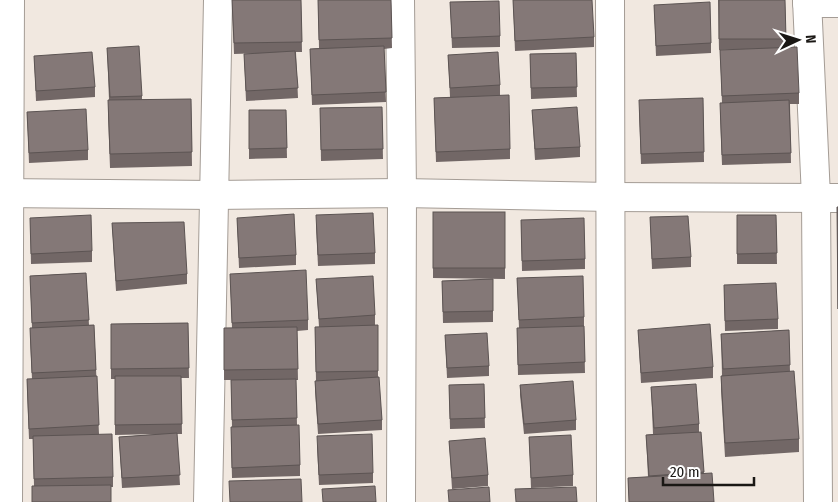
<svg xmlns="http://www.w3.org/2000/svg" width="838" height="502" font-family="'Fira Sans Condensed',sans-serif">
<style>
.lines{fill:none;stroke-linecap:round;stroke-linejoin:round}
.street-casing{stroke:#a49c95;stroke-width:30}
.street{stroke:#fff;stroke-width:28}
.wall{fill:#726766}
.building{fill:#847877;stroke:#5c5453}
</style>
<rect width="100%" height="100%" fill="#f1e8e0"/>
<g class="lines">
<g class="street-casing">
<g id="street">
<polyline points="400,0 402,193 401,502"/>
<polyline points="610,0 611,502"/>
<polyline points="807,0 816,197 818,502"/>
<polyline points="807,3 838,3"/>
<polyline points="0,193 214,195 402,193 610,197 838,198"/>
<polyline points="8,502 10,0"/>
<polyline points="208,502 218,0"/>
</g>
</g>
<use href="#street" class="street"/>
</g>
<g class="wall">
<polygon points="232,0 301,0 302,52 296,52 298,98 246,101 244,54 266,53 234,54"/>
<polygon points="318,0 391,0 392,48 384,49 386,102 312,105 310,49 319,48"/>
<polygon points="513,0 594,37 594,47 515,51"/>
<polygon points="718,0 785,0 786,48 799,93 799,104 790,104 791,163 722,165 720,113 722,103 720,50 737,49 719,50"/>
<polygon points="450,2 500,36 500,47 452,48"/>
<polygon points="654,5 711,43 711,53 656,56"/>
<polygon points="107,48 142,96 142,100 191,99 192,166 110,168 108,114 109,100"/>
<polygon points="576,53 577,97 531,99 530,54"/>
<polygon points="448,55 500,85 500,95 510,149 510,159 436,162 434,98 450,97"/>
<polygon points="34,56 95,87 95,97 36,101"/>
<polygon points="703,98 704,162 641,164 639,110"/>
<polygon points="382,107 383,159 321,161 320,108"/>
<polygon points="249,110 286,110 287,158 249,159"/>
<polygon points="532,110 580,147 580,157 535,160"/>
<polygon points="27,112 88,150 88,160 29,163"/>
<polygon points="433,212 505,212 505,279 433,278"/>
<polygon points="737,215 776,215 777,264 737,264"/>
<polygon points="650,217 691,257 691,267 652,269"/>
<polygon points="30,218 92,251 92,262 31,264"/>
<polygon points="237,218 296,255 296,265 239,268"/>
<polygon points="521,220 585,259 585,269 522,271"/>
<polygon points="112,223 187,274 187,284 116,291"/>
<polygon points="316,225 375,253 375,264 318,266"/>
<polygon points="86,273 89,325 94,325 99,434 113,477 113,487 34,486 33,439 29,439 27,389 27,379 32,379 30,338 30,328 32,328 30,276"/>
<polygon points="230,274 308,320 308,330 297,331 298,380 296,380 297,425 300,465 300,476 232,478 231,438 232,427 231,380 224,380 224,338 232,328"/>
<polygon points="517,278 584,317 584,327 585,373 518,375 517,328 519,328"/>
<polygon points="316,279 375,315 375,325 378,325 378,377 382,420 382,430 318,434 315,391 315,381 316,381 315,327 319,327"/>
<polygon points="493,279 493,322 443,323 442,281"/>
<polygon points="724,285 778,319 778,329 725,331"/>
<polygon points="188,323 189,378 181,378 182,434 177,434 180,485 122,488 119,437 158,434 115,435 115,379 111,379 111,324"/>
<polygon points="638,330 713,367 713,378 641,383"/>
<polygon points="789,330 790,372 799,439 799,452 725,457 721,390 721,376 722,376 721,334"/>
<polygon points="445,335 489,366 489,376 447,378"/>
<polygon points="484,384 485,428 450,429 449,385"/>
<polygon points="520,385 576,420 576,430 524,434 520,395"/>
<polygon points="651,387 699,424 699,432 701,432 704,474 714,502 629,502 628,478 648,477 646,435 653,434"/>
<polygon points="529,437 573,475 573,486 531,488"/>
<polygon points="449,441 488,475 488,486 452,489"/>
<polygon points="317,446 373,473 373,483 319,485"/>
</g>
<g class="building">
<polygon points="232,0 301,0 302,42 234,43"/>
<polygon points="318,0 391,0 392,38 319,40"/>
<polygon points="513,0 592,0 594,37 515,41"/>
<polygon points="719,0 785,0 786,39 719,39"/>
<polygon points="499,1 500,36 452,38 450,2"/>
<polygon points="710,2 711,43 656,46 654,5"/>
<polygon points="139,46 142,96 110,97 107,48"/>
<polygon points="384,46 386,92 312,95 310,49"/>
<polygon points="797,47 799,93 722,96 720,50"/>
<polygon points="295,51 298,88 246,91 244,54"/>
<polygon points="92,52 95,87 36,91 34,56"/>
<polygon points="498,52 500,85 450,88 448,55"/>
<polygon points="576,53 577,87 531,88 530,54"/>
<polygon points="509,95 510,149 436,152 434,98"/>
<polygon points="703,98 704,152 641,154 639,100"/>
<polygon points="191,99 192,152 110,154 108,100"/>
<polygon points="789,100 791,153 722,155 720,103"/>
<polygon points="382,107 383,149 321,150 320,108"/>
<polygon points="577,107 580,147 535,149 532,110"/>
<polygon points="86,109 88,150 29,153 27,112"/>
<polygon points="249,110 286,110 287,148 249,149"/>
<polygon points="837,207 838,207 838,309"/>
<rect x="433" y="212" width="72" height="56"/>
<polygon points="373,213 375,253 318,255 316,215"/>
<polygon points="294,214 296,255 239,258 237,218"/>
<polygon points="91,215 92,251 31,254 30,218"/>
<polygon points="737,215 776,215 777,253 737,254"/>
<polygon points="688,216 691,257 652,259 650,217"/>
<polygon points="584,218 585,259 522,261 521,220"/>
<polygon points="184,222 187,274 116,281 112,223"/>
<polygon points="306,270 308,320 232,323 230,274"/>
<polygon points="86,273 89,320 32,323 30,276"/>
<polygon points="373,276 375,315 319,319 316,279"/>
<polygon points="583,276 584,317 519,320 517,278"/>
<polygon points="493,279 493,311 443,312 442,281"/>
<polygon points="776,283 778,319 725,321 724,285"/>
<polygon points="188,323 189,368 111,369 111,324"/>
<polygon points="710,324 713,367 641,373 638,330"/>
<polygon points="94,325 96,370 32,373 30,328"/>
<polygon points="378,325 378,371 316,372 315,327"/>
<polygon points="584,326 585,362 518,365 517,328"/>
<polygon points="297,327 298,369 224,370 224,328"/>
<polygon points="789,330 790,365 723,369 721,334"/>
<polygon points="487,333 489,366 447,368 445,335"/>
<polygon points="794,371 799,439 725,443 721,376"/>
<polygon points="97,376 99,425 29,429 27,379"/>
<polygon points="115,376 181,376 182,424 115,425"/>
<polygon points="379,377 382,420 318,424 315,381"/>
<polygon points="296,379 297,418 232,420 231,380"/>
<polygon points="573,381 576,420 524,424 520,385"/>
<polygon points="484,384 485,418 450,419 449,385"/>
<polygon points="696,384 699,424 654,428 651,387"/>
<polygon points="299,425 300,465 232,468 231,427"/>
<polygon points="701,432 704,472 649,476 646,435"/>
<polygon points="177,433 180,475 122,478 119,437"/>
<polygon points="112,434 113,477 34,479 33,436"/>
<polygon points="372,434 373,473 319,475 317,436"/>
<polygon points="571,435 573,475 531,478 529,437"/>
<polygon points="485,438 488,475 452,478 449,441"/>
<polygon points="712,473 714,502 629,502 628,478"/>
<polygon points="301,479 302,502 230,502 229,481"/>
<polygon points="111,485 111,502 32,502 32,486"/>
<polygon points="375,486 376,502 323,502 322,489"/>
<polygon points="489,487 490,502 449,502 448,490"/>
<polygon points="576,487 577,502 516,502 515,489"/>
</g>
<g transform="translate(798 40) rotate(86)" stroke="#ffffff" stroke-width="4" paint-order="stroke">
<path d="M0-4L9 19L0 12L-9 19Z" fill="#1a1714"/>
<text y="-8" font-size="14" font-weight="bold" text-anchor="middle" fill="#1a1714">N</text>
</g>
<path d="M663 477v8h91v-8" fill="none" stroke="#1a1714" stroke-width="2.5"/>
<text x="670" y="477" font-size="15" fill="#1a1714" stroke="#ffffff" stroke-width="4" paint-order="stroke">20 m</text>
</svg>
